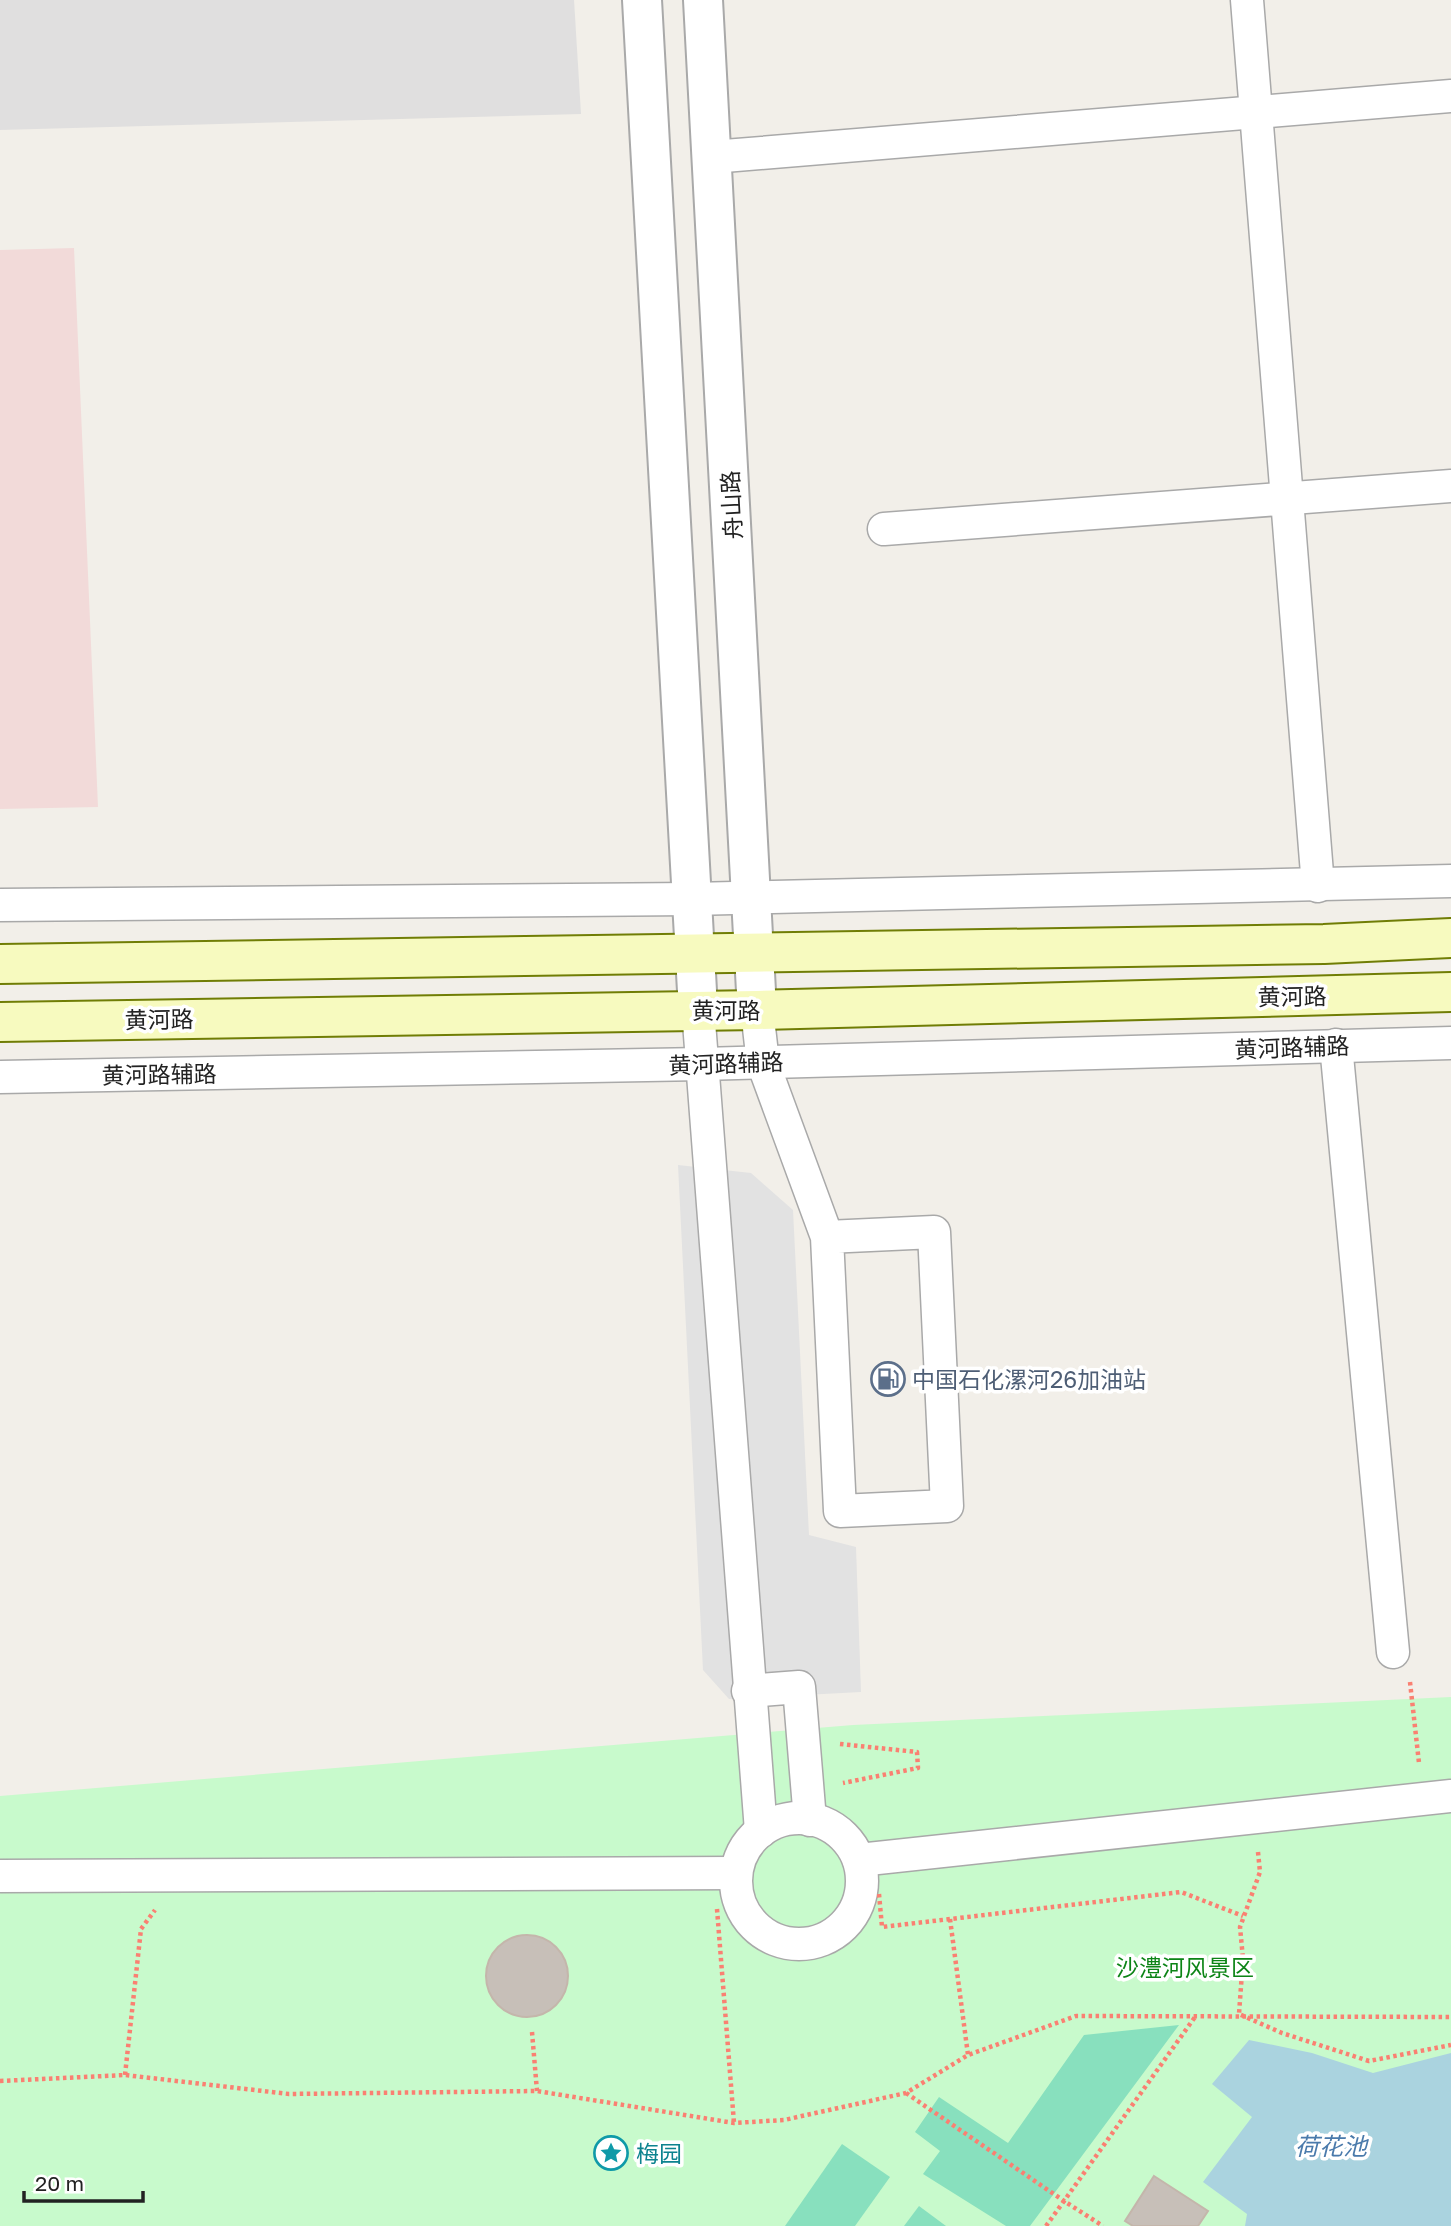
<svg xmlns="http://www.w3.org/2000/svg" width="1451" height="2226" font-family="'Golos Text','Noto Sans SC',sans-serif">
<style>
.residential{fill:#e0dfdf}
.commercial{fill:#f2dad9}
.park{fill:#c8facc}
.pitch{fill:#88e0be}
.parking{fill:#e2e2e2}
.water{fill:#aad3df}
.building{fill:#c7bfb8;stroke:#c4b6ab;stroke-width:2}
.lines{fill:none;stroke-linecap:round;stroke-linejoin:round}
.minor-casing{stroke:#a9a9a9;stroke-width:35}
.tertiary-casing{stroke:#a9a9a9;stroke-width:42}
.secondary-casing{stroke:#707d05;stroke-width:42}
.path{stroke:#fa8072;stroke-width:4.5;stroke-dasharray:3.5 3.5;stroke-linecap:butt}
.minor{stroke:#fff;stroke-width:32}
.tertiary{stroke:#fff;stroke-width:38}
.secondary{stroke:#f7fabf;stroke-width:38}
.labels{text-anchor:middle;dominant-baseline:central;stroke-width:7;stroke-linejoin:round;paint-order:stroke}
.street-label{font-size:23px;fill:#222;stroke:#fff}
.service-label{font-size:23px;fill:#4e5e75;stroke:#fff;text-anchor:start}
.park-label{font-size:23px;fill:#0c8416;stroke:#fff}
.culture-label{font-size:23px;fill:#0d838f;stroke:#fff;text-anchor:start}
.water-label{font-size:24px;font-style:italic;fill:#4a7aab;stroke:#fff}
</style>
<rect width="100%" height="100%" fill="#f2efe9"/>
<polygon class="residential" points="0,0 574,0 581,114 0,130"/>
<polygon class="commercial" points="74,248 98,807 0,809 0,250"/>
<polygon class="park" points="1451,1697 1451,2226 0,2226 0,1796 853,1725"/>
<g class="pitch">
<polygon points="1179,2025 1030,2226 1006,2226 923,2174 940,2151 915,2132 939,2097 1008,2143 1084,2035"/>
<polygon points="842,2144 890,2177 855,2226 785,2226"/>
<polygon points="919,2206 946,2226 904,2226"/>
</g>
<polygon class="parking" points="678,1165 751,1173 793,1210 809,1535 856,1547 861,1692 729,1699 703,1670"/>
<polygon class="water" points="1249,2040 1312,2053 1373,2073 1451,2053 1451,2226 1245,2226 1247,2214 1203,2182 1252,2117 1212,2084"/>
<g class="building">
<circle cx="527" cy="1976" r="41"/>
<polygon points="1154,2176 1208,2211 1198,2226 1133,2226 1125,2221"/>
</g>
<g class="lines">
<g class="minor-casing">
<g id="minor">
<polyline points="1247,0 1318,886"/>
<polyline points="712,157 1451,96"/>
<polyline points="884,529 1451,486"/>
<polyline points="0,905 692,899 1451,881"/>
<polyline points="698,1009 761,1831"/>
<polyline points="757,1010 763,1063 827,1237 840,1511 947,1506 934,1232 827,1237"/>
<polyline points="1336,1045 1393,1652"/>
<polyline points="0,1077 702,1064 1451,1043"/>
<polyline points="748,1691 799,1687 810,1820"/>
<circle cx="799" cy="1881" r="63"/>
<polyline points="859,1860 1451,1796"/>
<polyline points="0,1876 736,1873"/>
</g>
</g>
<g class="tertiary-casing">
<g id="tertiary">
<polyline points="642,0 698,1009"/>
<polyline points="703,0 757,1010"/>
</g>
</g>
<g class="secondary-casing">
<g id="secondary">
<polyline points="0,964 1324,944 1451,938"/>
<polyline points="0,1022 757,1010 1451,992"/>
</g>
</g>
<g class="path">
<polyline points="1410,1682 1419,1763"/>
<polyline points="840,1744 917,1752 918,1768 843,1783"/>
<polyline points="1258,1852 1260,1872 1240,1927 1243,1959 1239,2014 1282,2033 1369,2061 1451,2045"/>
<polyline points="879,1894 882,1927 1181,1892 1243,1916"/>
<polyline points="717,1909 734,2123"/>
<polyline points="950,1919 968,2055"/>
<polyline points="532,2032 537,2091"/>
<polyline points="125,2075 141,1929 155,1910"/>
<polyline points="0,2081 125,2075 289,2094 537,2091 734,2123 784,2120 906,2093 968,2055 1076,2016 1451,2017"/>
<polyline points="906,2093 1064,2201 1195,2017"/>
<polyline points="1046,2226 1064,2201 1103,2226"/>
</g>
<use href="#minor" class="minor"/>
<use href="#tertiary" class="tertiary"/>
<use href="#secondary" class="secondary"/>
</g>
<defs>
<g id="fuel-ring" transform="scale(1.75)"><circle r="9.5" fill="#fff" stroke="#5c6f8a" stroke-width="1.5"/><path d="M-5.5-6h7V0h2V4h1.3V-2.5L3-4.5l.8-.8L6-3V5H2.5V1h-1V6h-7ZM-4.2-4.7v3.2H.2V-4.7Z" fill="#5c6f8a"/></g>
<g id="sight-ring" transform="scale(1.75)"><circle r="9.5" fill="#fff" stroke="#0f9aa8" stroke-width="1.5"/><path d="M0-6L1.8-2.2L6-1.7L2.9 1.2L3.7 5.4L0 3.3L-3.7 5.4L-2.9 1.2L-6-1.7L-1.8-2.2Z" fill="#0f9aa8"/></g>
</defs>
<g fill-rule="evenodd">
<use href="#fuel-ring" x="888" y="1379"/>
<use href="#sight-ring" x="611" y="2153"/>
</g>
<g class="labels">
<g class="street-label">
<text transform="translate(731 505) rotate(-93)">舟山路</text>
<text transform="translate(1292 996) rotate(-1)">黄河路</text>
<text x="726" y="1010">黄河路</text>
<text transform="translate(159 1019) rotate(-1)">黄河路</text>
<text transform="translate(1292 1047) rotate(-2)">黄河路辅路</text>
<text transform="translate(726 1063) rotate(-2)">黄河路辅路</text>
<text transform="translate(159 1074) rotate(-1)">黄河路辅路</text>
</g>
<g class="service-label">
<text x="912" y="1379">中国石化漯河26加油站</text>
</g>
<g class="park-label">
<text x="1185" y="1967">沙澧河风景区</text>
</g>
<g class="culture-label">
<text x="636" y="2153">梅园</text>
</g>
<g class="water-label">
<text x="1331" y="2145">荷花池</text>
</g>
</g>
<path d="M24 2191v10h119v-10" fill="none" stroke="#222222" stroke-width="3.5"/>
<text x="35" y="2191" font-size="21" fill="#222222" stroke="#ffffff" stroke-width="5" paint-order="stroke">20 m</text>
</svg>
